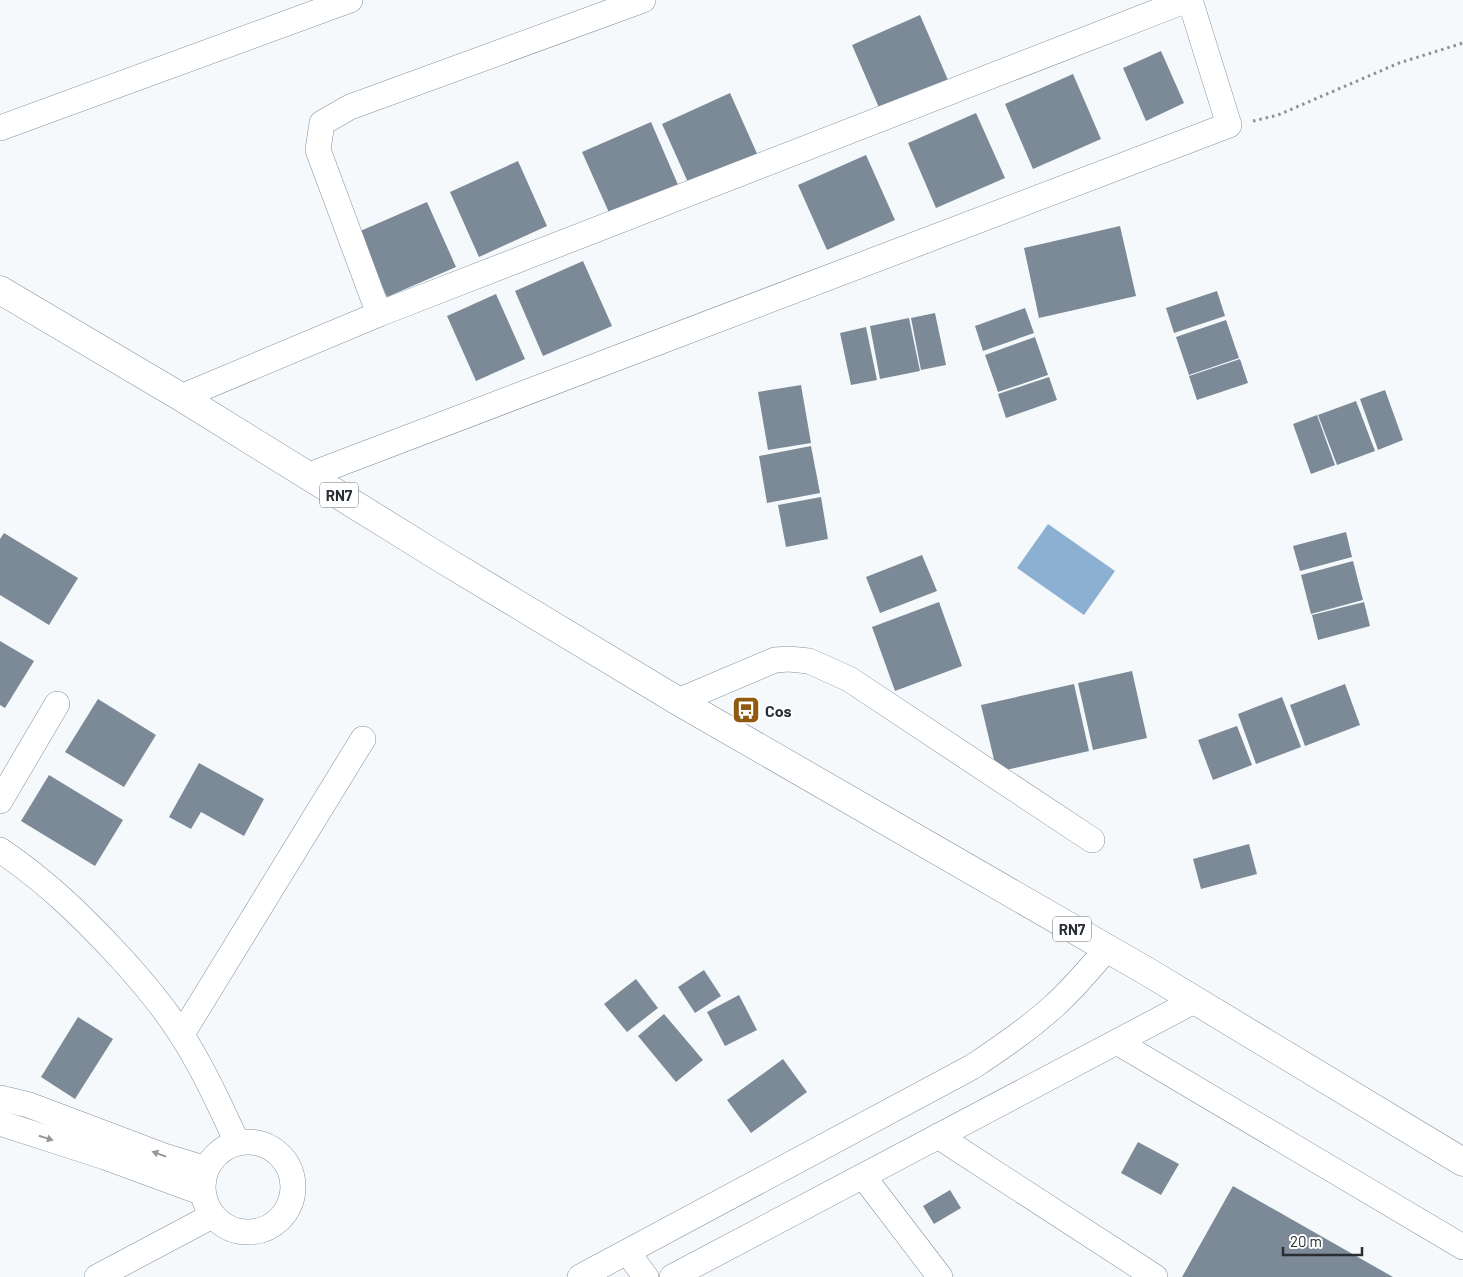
<svg xmlns="http://www.w3.org/2000/svg" width="1463" height="1277" font-family="Barlow,sans-serif">
<style>
.water{fill:#8bb0d2}
.building{fill:#7c8a98}
.lines{fill:none;stroke-linecap:round;stroke-linejoin:round}
.minor-casing{stroke:#82919e;stroke-width:26}
.major-casing{stroke:#82919e;stroke-width:29}
.path{stroke:#8c9195;stroke-width:3;stroke-dasharray:2.5 4;stroke-linecap:butt}
.minor{stroke:#fff;stroke-width:25}
.major{stroke:#fff;stroke-width:28}
.oneway{fill:#949699}
.labels{text-anchor:middle;dominant-baseline:central;stroke-width:4;stroke-linejoin:round;paint-order:stroke}
.shield{fill:#fff;stroke:#686d70;stroke-width:1}
.shield-label{font-size:15px;font-weight:bold;fill:#282e33}
.poi-label{font-size:16px;font-weight:bold;fill:#282e33;stroke:#fff;text-anchor:start}
</style>
<rect width="100%" height="100%" fill="#f6f9fc"/>
<polygon class="water" points="1048,524 1115,571 1084,615 1017,568"/>
<g class="building">
<polygon points="920,15 948,80 880,110 852,45"/>
<polygon points="1161,51 1184,103 1146,121 1123,68"/>
<polygon points="1073,74 1101,139 1033,169 1005,104"/>
<polygon points="730,93 759,158 691,189 662,124"/>
<polygon points="976,113 1005,178 936,208 908,143"/>
<polygon points="651,122 679,187 611,217 582,152"/>
<polygon points="866,155 895,220 827,250 798,185"/>
<polygon points="518,161 547,226 479,257 450,192"/>
<polygon points="427,202 456,267 387,297 358,232"/>
<polygon points="1120,226 1136,296 1039,318 1024,248"/>
<polygon points="583,261 612,326 543,356 515,291"/>
<polygon points="1217,291 1225,316 1174,333 1166,308"/>
<polygon points="496,294 525,359 476,381 447,316"/>
<polygon points="1025,308 1034,333 983,351 975,326"/>
<polygon points="935,313 946,365 921,370 911,318"/>
<polygon points="909,318 920,371 880,379 870,326"/>
<polygon points="1226,320 1239,358 1189,375 1176,337"/>
<polygon points="866,327 877,380 851,385 840,333"/>
<polygon points="1035,337 1048,375 998,392 985,355"/>
<polygon points="1240,359 1248,383 1197,400 1189,376"/>
<polygon points="1049,377 1057,400 1006,418 998,394"/>
<polygon points="801,385 811,443 768,450 758,392"/>
<polygon points="1385,390 1403,440 1378,450 1360,399"/>
<polygon points="1356,401 1375,451 1337,465 1318,415"/>
<polygon points="1317,415 1335,465 1311,474 1293,424"/>
<polygon points="811,446 820,493 767,503 759,456"/>
<polygon points="821,497 828,539 786,547 778,505"/>
<polygon points="1346,532 1352,557 1300,571 1293,546"/>
<polygon points="4,533 78,578 49,625 0,595 0,539"/>
<polygon points="922,555 937,591 880,613 866,577"/>
<polygon points="1353,561 1363,600 1311,614 1301,575"/>
<polygon points="939,602 962,666 895,691 872,627"/>
<polygon points="1364,602 1370,626 1318,640 1312,615"/>
<polygon points="0,641 34,661 5,708 0,705"/>
<polygon points="1132,671 1147,738 1093,750 1078,683"/>
<polygon points="1074,684 1089,751 997,772 981,705"/>
<polygon points="1345,684 1360,725 1305,746 1290,705"/>
<polygon points="1282,697 1301,747 1256,764 1238,714"/>
<polygon points="98,699 156,735 124,787 65,752"/>
<polygon points="1237,726 1252,765 1213,780 1198,740"/>
<polygon points="199,763 264,799 244,836 201,812 191,829 169,817"/>
<polygon points="49,775 123,820 95,866 21,821"/>
<polygon points="1249,844 1257,874 1201,889 1193,859"/>
<polygon points="704,970 721,996 695,1013 678,987"/>
<polygon points="636,979 658,1008 627,1032 604,1004"/>
<polygon points="739,995 757,1030 725,1046 707,1012"/>
<polygon points="664,1014 703,1060 676,1082 638,1036"/>
<polygon points="78,1017 113,1039 75,1099 41,1077"/>
<polygon points="783,1059 807,1092 751,1133 727,1100"/>
<polygon points="1138,1142 1179,1164 1161,1195 1121,1173"/>
<polygon points="1233,1186 1393,1277 1182,1277"/>
<polygon points="950,1190 961,1208 934,1224 923,1206"/>
</g>
<g class="lines">
<g class="minor-casing">
<g id="minor">
<polyline points="0,128 350,0"/>
<polyline points="379,314 318,150 322,123 350,107 643,0"/>
<polyline points="181,397 379,314 1187,0"/>
<polyline points="307,476 1229,125 1190,0"/>
<polyline points="678,701 775,660 789,659 809,661 849,679 1092,840"/>
<polyline points="0,801 57,704"/>
<path d="M0,850C46,881 82,916 119,956C142,981 163,1006 181,1034C203,1068 220,1106 237,1142"/>
<polyline points="182,1034 363,739"/>
<polyline points="1117,1042 1463,1247"/>
<polyline points="0,1098 29,1105 164,1156 206,1169"/>
<polyline points="0,1123 105,1157 203,1193"/>
<polyline points="938,1136 1155,1277"/>
<circle cx="248" cy="1187" r="45"/>
<polyline points="863,1176 940,1277"/>
<polyline points="627,1252 646,1277"/>
<polyline points="97,1277 212,1216"/>
<path d="M580,1277L972,1067C1001,1048 1029,1029 1055,1005C1074,988 1090,968 1107,949"/>
<polyline points="672,1277 1194,1001"/>
</g>
</g>
<g class="major-casing">
<polyline id="major" points="0,290 181,397 439,557 678,701 1148,972 1463,1162"/>
</g>
<polyline class="path" points="1253,121 1278,115 1399,63 1463,43"/>
<use href="#minor" class="minor"/>
<use href="#major" class="major"/>
</g>
<defs><path id="oneway-solid" d="M-6-.8H1V-3.2L6.5 0L1 3.2V.8H-6Z" transform="scale(1.25)"/></defs>
<g class="oneway">
<use href="#oneway-solid" transform="translate(46 1138) rotate(17)"/>
<use href="#oneway-solid" transform="translate(159 1154) rotate(-160)"/>
</g>
<defs>
<g id="bus-square" transform="scale(1.4375)"><rect x="-9" y="-9" width="18" height="18" rx="4" fill="#90590f" stroke="#fff"/><path d="M-5-6H5V4H4V6H2V4H-2V6H-4V4H-5ZM-3.5-4V0h7V-4ZM-3.5 1.2v1.5H-2V1.2ZM2 1.2v1.5H3.5V1.2Z" fill="#fff"/></g>
</defs>
<g fill-rule="evenodd">
<use href="#bus-square" x="746" y="710"/>
</g>
<g class="labels">
<g class="shield">
<rect x="320" y="482.5" width="38" height="25" rx="4"/>
<rect x="1053" y="916.5" width="38" height="25" rx="4"/>
</g>
<g class="shield-label">
<text x="339" y="495">RN7</text>
<text x="1072" y="929">RN7</text>
</g>
<g class="poi-label">
<text x="765" y="710">Cos</text>
</g>
</g>
<path d="M1283 1247v8h79v-8" fill="none" stroke="#282e33" stroke-width="2.5"/>
<text x="1290" y="1247" font-size="15" fill="#282e33" stroke="#ffffff" stroke-width="4" paint-order="stroke">20 m</text>
</svg>
